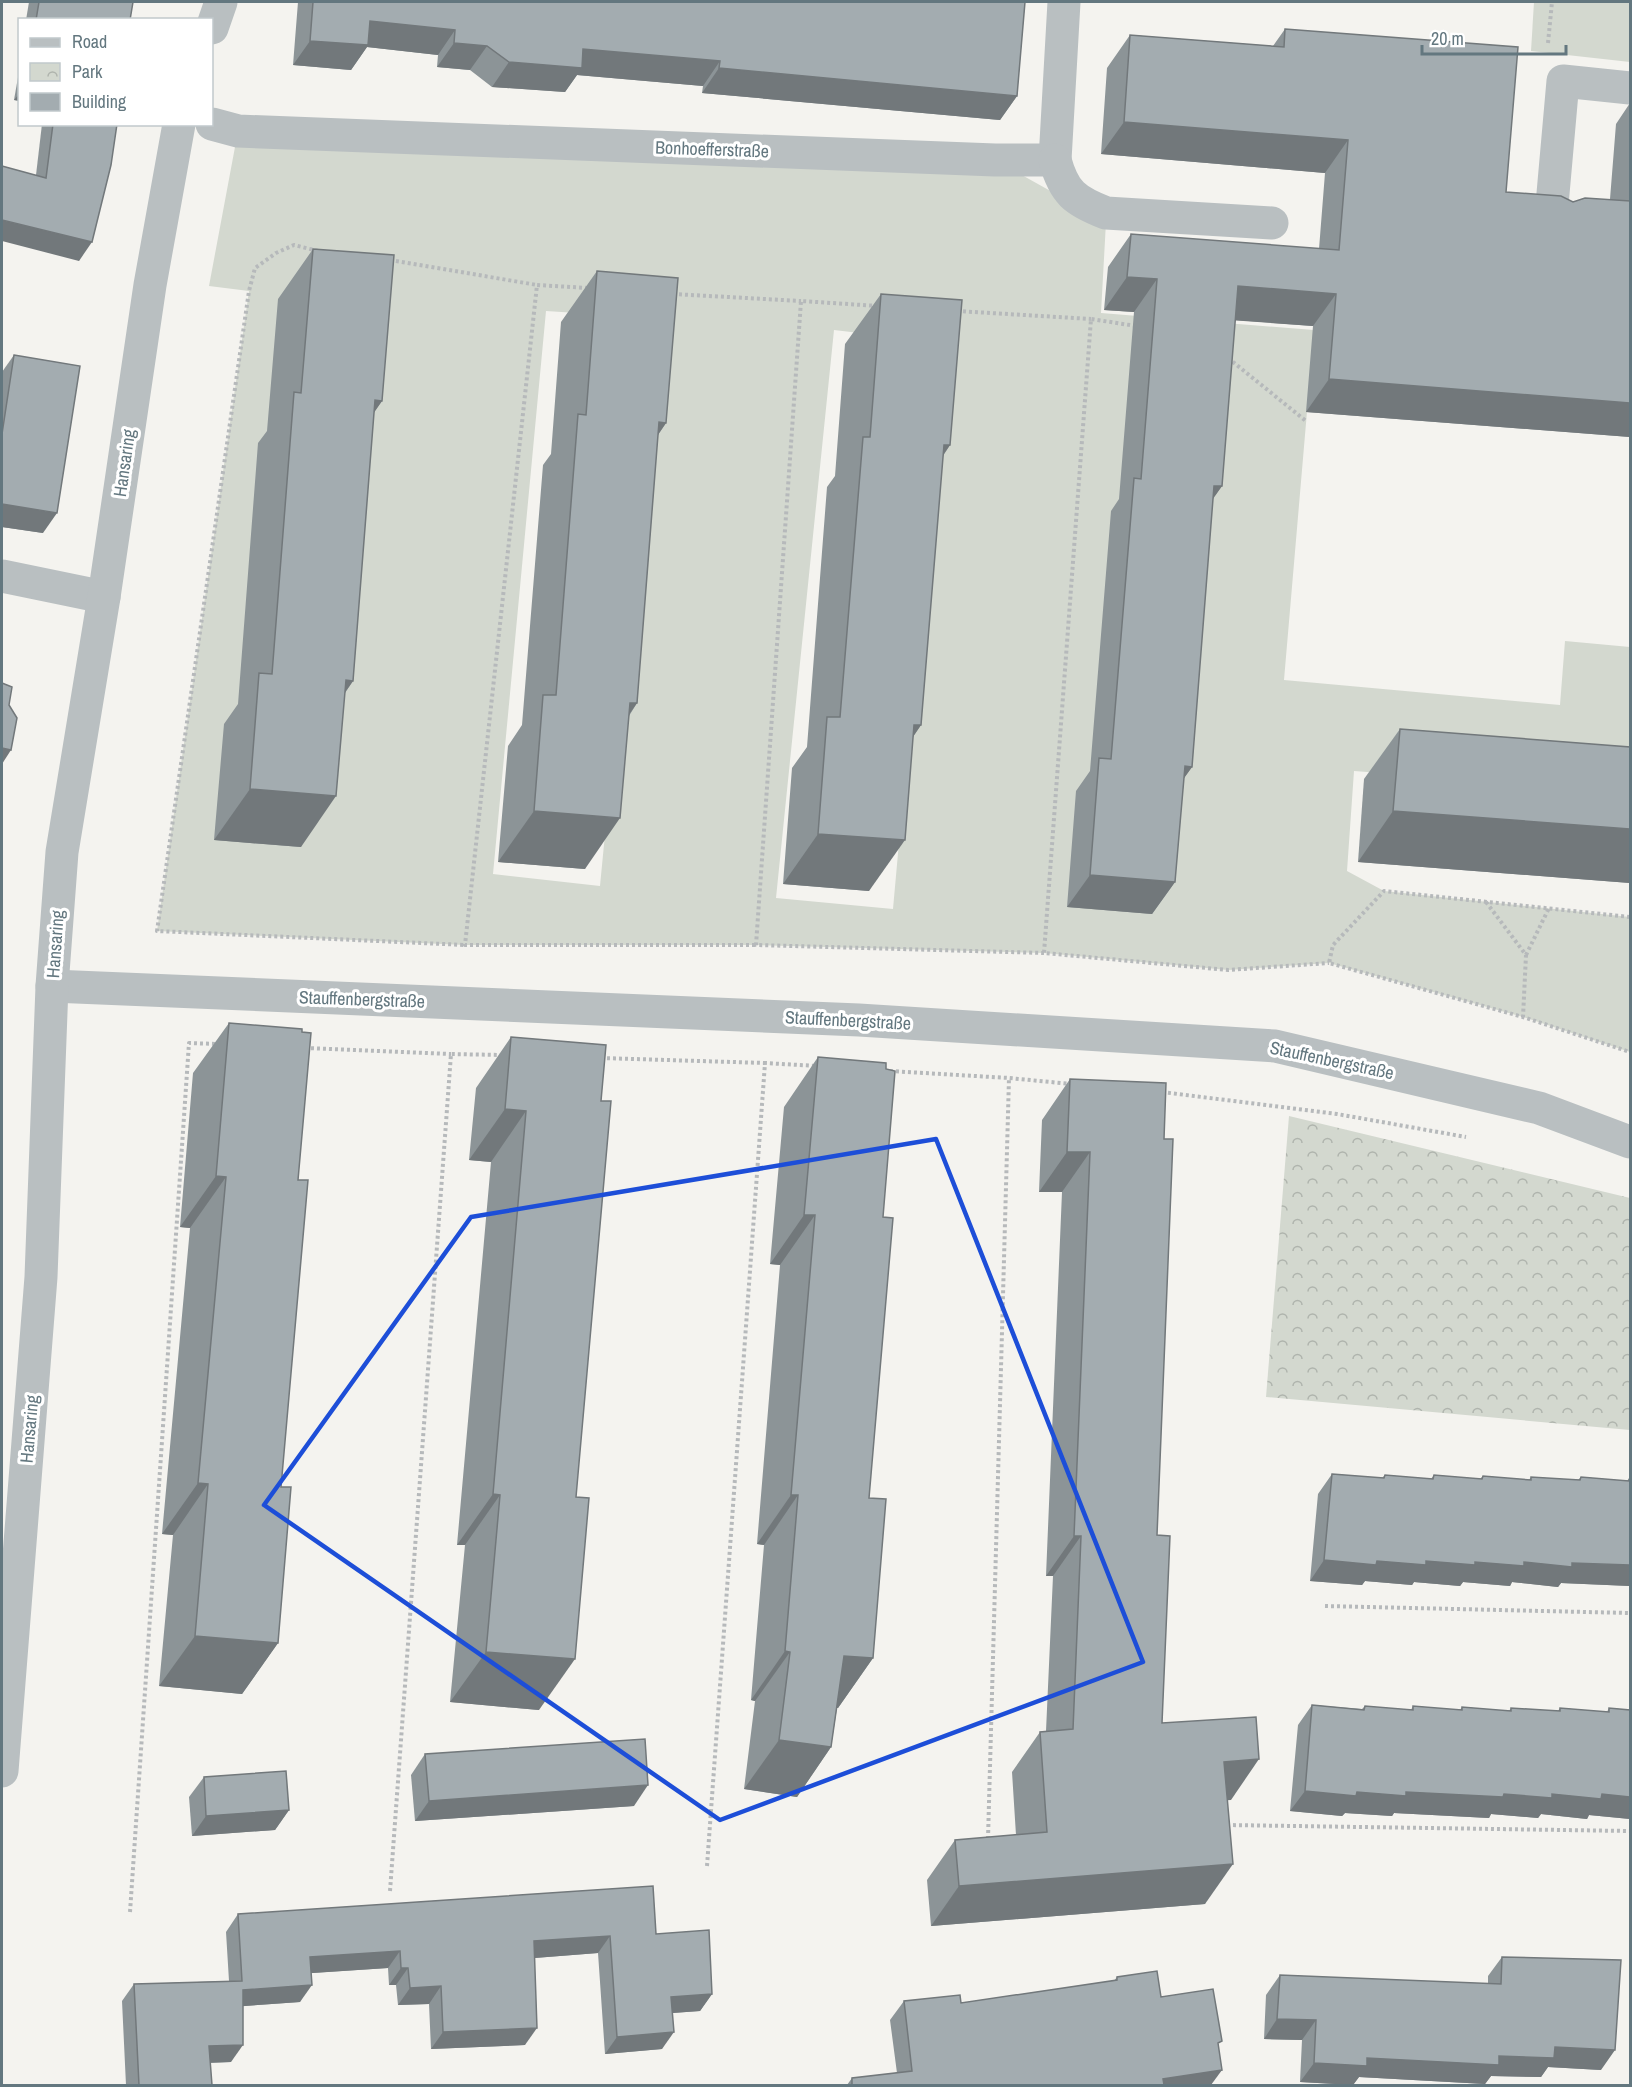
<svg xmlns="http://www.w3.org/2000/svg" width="1632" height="2087" font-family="'Archivo Narrow',sans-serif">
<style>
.grass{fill:#d3d8cf;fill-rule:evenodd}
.park{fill:url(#park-crowns)}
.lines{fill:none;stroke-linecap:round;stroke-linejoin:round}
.path{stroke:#b6b9bb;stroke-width:4;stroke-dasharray:3 3;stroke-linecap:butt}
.minor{stroke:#b9bfc1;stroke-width:33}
.wall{fill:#8c9497}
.shaded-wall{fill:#72787b}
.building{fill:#a3acb0;stroke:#72787b;stroke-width:1.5}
.marked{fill:none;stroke:#1d4ed8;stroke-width:4.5;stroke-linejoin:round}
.labels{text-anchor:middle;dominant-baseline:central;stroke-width:6;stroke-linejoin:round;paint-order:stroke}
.street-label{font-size:18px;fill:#63777f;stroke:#fff}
</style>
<defs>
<pattern id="park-crowns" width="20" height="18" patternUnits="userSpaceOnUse" patternTransform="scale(1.5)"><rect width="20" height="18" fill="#d3d8cf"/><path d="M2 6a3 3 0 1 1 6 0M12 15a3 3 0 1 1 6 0" fill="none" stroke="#afb4ad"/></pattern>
</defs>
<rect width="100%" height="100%" fill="#f4f3ef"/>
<g class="grass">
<polygon points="1534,2 1630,2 1630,62 1531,51"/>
<path d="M238,131L995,160L1106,222L1101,313L1314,330L1284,680L1560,705L1565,641L1630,647V792L1354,771L1347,871L1384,891L1630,917V1052L1523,1017L1329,963L1228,970L1044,953L756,945H465L157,931L249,291L209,286ZM546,311L655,318L600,886L493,874ZM834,330L944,343L893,909L776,898Z"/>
</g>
<polygon class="park" points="1289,1116 1630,1198 1630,1430 1266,1397"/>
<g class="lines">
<g class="path">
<polyline points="1548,43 1552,2"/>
<polyline points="318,251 294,245 276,253 255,268 249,291 157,931 465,945"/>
<polyline points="390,260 537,285"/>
<polyline points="588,288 537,285 465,945 756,945"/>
<polyline points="673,294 801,301"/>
<polyline points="878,306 801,301 756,945 1044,953"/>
<polyline points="957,311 1091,319"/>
<polyline points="1136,326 1091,319 1044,953 1228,970 1329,963"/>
<polyline points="1228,358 1306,421"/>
<polyline points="1486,902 1526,955 1523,1017"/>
<polyline points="1630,917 1384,891 1333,945 1329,963 1523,1017 1630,1052"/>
<polyline points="1526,955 1549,908"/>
<polyline points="305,1048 451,1054"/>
<polyline points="601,1058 765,1063"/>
<polyline points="890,1071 1009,1078"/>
<polyline points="1162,1092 1337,1114 1466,1137"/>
<polyline points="1325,1606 1630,1613"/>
<polyline points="1227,1825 1630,1831"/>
<polyline points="988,1839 1009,1078 1071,1084"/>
<polyline points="707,1866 765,1063 817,1066"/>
<polyline points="390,1891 451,1054 501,1055"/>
<polyline points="130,1912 189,1043 217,1044"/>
</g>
<g class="minor">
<polyline points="212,28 221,2"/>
<polyline points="212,124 238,131 995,160 1055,160 1064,2"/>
<path d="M1055,160C1064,193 1075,201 1106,213L1272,223"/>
<polyline points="1551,216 1563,81 1630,88"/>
<polyline points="2,576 104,597"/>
<polyline points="52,986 859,1020 1275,1046 1539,1108 1630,1142"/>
<polyline points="2,1771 41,1277 52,986 62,852 104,597 150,285 179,124"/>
</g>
</g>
<g class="wall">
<polygon points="29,2 133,2 130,20 26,20"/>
<polygon points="298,2 1025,2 1017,96 1000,120 702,93 703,86 577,75 565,92 492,87 470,70 437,67 438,55 367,47 351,70 293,65"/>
<polygon points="1285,29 1506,192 1573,202 1610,199 1616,124 1630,103 1630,437 1306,412 1313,326 1235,320 1222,486 1213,498 1192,767 1184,778 1175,882 1152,914 1067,907 1076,791 1090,771 1111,511 1119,499 1134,312 1104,310 1108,267 1131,234 1319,249 1325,173 1101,154 1107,68 1130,35 1273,46"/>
<polygon points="20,66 20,101 14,100"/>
<polygon points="42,124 117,124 79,261 36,175"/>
<polygon points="313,249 382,401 374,412 353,681 345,693 301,847 214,840 224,724 238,704 258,443 267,431 278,299"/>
<polygon points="597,271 666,423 658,435 637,703 629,716 585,869 498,862 508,746 522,725 543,465 551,454 561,322"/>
<polygon points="881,294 950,445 943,456 921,725 913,737 869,891 783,884 792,768 807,747 827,487 835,476 845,344"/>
<polygon points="14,355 43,533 2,527 2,372"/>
<polygon points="1400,729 1630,747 1630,883 1358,862 1364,779"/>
<polygon points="229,1023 298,1180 281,1487 278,1643 242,1694 159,1686 173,1535 162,1534 190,1228 180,1227 193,1073"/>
<polygon points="511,1037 606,1045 539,1710 450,1702 465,1545 457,1545 491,1162 469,1160 476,1088"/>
<polygon points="818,1057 883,1217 869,1498 873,1658 838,1708 837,1708 831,1747 797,1797 744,1789 755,1701 751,1700 764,1545 757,1544 780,1265 770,1264 784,1107"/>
<polygon points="1070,1079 1164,1139 1157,1535 1162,1723 1231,1800 1227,1800 1205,1904 931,1926 927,1880 955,1840 1016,1835 1012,1772 1040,1732 1046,1731 1053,1576 1046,1576 1062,1192 1039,1192 1042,1120"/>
<polygon points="1332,1474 1382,1478 1385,1475 1431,1479 1434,1475 1480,1479 1483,1476 1529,1480 1531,1477 1578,1480 1581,1477 1627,1481 1630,1477 1630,1586 1561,1583 1558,1587 1512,1582 1510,1586 1463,1582 1460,1586 1414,1582 1412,1585 1365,1581 1362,1585 1310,1581 1318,1494"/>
<polygon points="1312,1705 1362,1709 1365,1706 1411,1710 1413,1706 1460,1710 1462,1707 1509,1711 1511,1708 1558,1711 1560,1708 1607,1712 1609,1708 1630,1710 1630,1819 1589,1815 1587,1819 1541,1814 1538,1818 1491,1814 1489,1818 1394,1813 1392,1816 1345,1813 1342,1816 1290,1811 1298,1725"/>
<polygon points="425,1754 634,1806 415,1821 411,1775"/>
<polygon points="204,1777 289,1810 275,1830 192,1836 189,1797"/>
<polygon points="238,1914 656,1934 712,1994 700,2011 672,2013 662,2049 605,2054 598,1953 534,1958 525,2045 431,2049 429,2004 398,2005 396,1985 389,1985 388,1968 311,1973 300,2002 243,2006 231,2062 210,2063 212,2085 126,2085 122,2001 134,1984 229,1981 226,1932"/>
<polygon points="1502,1957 1601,2070 1548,2067 1541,2077 1491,2076 1485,2084 1359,2077 1353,2085 1300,2082 1302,2040 1264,2039 1266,1995 1280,1975 1488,1984 1488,1976"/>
<polygon points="1117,1977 1161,1997 1218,2047 1211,2085 847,2085 852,2078 897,2073 890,2020 904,2001 961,2003 1114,1981"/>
</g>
<g class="shaded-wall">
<polygon points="370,21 455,30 438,55 367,47 351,70 293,65 310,41"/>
<polygon points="454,43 487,46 470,70 437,67"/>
<polygon points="583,49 720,61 703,86 577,75 565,92 492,87 509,62"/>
<polygon points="719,68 1017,96 1000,120 702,93"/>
<polygon points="20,93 20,101 14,100"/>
<polygon points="1124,122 1348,140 1325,173 1101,154"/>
<polygon points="2,220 92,242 79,261 2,241"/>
<polygon points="1127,277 1157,279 1134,312 1104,310"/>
<polygon points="1238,286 1336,294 1313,326 1215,319"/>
<polygon points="1329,379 1630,403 1630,437 1306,412"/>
<polygon points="375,400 382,401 347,452"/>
<polygon points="659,422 666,423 631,474"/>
<polygon points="944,445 950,445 915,496"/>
<polygon points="1214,486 1222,486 1199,519"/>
<polygon points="2,504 57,513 43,533 2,527"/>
<polygon points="346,680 353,681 317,732"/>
<polygon points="630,703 637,703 602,754"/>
<polygon points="914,725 921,725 886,776"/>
<polygon points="2,748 11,750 2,764"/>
<polygon points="1185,766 1192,767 1169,799"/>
<polygon points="250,789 336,796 301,847 214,840"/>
<polygon points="534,811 620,818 585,869 498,862"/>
<polygon points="1393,811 1630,829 1630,883 1358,862"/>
<polygon points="818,834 905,840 869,891 783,884"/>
<polygon points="1090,875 1175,882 1152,914 1067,907"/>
<polygon points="505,1109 526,1111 491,1162 469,1160"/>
<polygon points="1067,1152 1090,1152 1062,1192 1039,1192"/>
<polygon points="216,1176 226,1177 190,1228 180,1227"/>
<polygon points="804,1215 815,1215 780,1265 770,1264"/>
<polygon points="198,1483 208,1484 173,1535 162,1534"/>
<polygon points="493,1494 500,1495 465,1545 457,1545"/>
<polygon points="791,1495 798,1495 764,1545 757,1544"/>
<polygon points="1074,1536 1081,1536 1053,1576 1046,1576"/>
<polygon points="1324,1560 1524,1562 1630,1565 1630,1586 1561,1583 1558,1587 1512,1582 1510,1586 1463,1582 1460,1586 1414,1582 1412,1585 1365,1581 1362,1585 1310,1581"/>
<polygon points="195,1636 278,1643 242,1694 159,1686"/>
<polygon points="785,1651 790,1652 755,1701 751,1700"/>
<polygon points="486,1652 575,1659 539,1710 450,1702"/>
<polygon points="844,1656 873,1658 838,1708 810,1705"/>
<polygon points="779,1740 831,1747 797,1797 744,1789"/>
<polygon points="1259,1759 1231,1800 1196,1802 1224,1762"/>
<polygon points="648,1785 634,1806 415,1821 429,1801"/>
<polygon points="1305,1791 1602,1794 1630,1797 1630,1819 1589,1815 1587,1819 1541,1814 1538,1818 1491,1814 1489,1818 1394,1813 1392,1816 1345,1813 1342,1816 1290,1811"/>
<polygon points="289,1810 275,1830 192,1836 206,1816"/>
<polygon points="1233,1864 1205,1904 931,1926 959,1886"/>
<polygon points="610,1936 598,1953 522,1959 534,1941"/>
<polygon points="400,1951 388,1968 298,1974 310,1957"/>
<polygon points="401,1968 408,1968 396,1985 389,1985"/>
<polygon points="312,1985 300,2002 231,2007 243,1990"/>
<polygon points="441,1986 429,2004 398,2005 410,1988"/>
<polygon points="712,1994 700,2011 659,2014 671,1997"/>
<polygon points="1277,2019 1316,2020 1302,2040 1264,2039"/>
<polygon points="537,2028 525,2045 431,2049 443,2032"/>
<polygon points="674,2032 662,2049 605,2054 617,2037"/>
<polygon points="243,2045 231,2062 197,2063 209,2046"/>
<polygon points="1555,2047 1615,2050 1601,2070 1548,2067 1541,2077 1491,2076 1485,2084 1359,2077 1353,2085 1300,2082 1314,2063 1367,2058 1499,2056"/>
<polygon points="1222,2070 1211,2085 1158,2085 1163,2079"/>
</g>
<g class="building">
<polygon points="39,2 133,2 130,20 36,20"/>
<polygon points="313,2 1025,2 1017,96 719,68 720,61 583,49 582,68 509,62 487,46 454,43 455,30 370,21 368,45 310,41"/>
<polygon points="1285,29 1518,47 1506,192 1561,196 1573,202 1585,198 1630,201 1630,190 1630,403 1329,379 1336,294 1238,286 1222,486 1214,486 1192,767 1185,766 1175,882 1090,875 1099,758 1111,759 1134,478 1141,479 1157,279 1127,277 1131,234 1339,250 1348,140 1124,122 1130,35 1284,47"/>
<polygon points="53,124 117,124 111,165 92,242 2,220 2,166 46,178"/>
<polygon points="313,249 394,255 382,401 375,400 353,681 346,680 336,796 250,789 259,673 272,674 294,392 301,393"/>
<polygon points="597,271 678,278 666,423 659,422 637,703 630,703 620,818 534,811 543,695 556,695 578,414 586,415"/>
<polygon points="881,294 962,300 950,445 944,445 921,725 914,725 905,840 818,834 827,717 840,717 863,437 870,437"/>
<polygon points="14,355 80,366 57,513 2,504 2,434"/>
<polygon points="2,683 12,687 9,705 17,718 11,750 2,748"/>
<polygon points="1400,729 1630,747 1630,829 1393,811"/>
<polygon points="229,1023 302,1029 302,1032 311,1033 298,1180 308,1180 281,1487 291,1487 278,1643 195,1636 208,1484 198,1483 226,1177 216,1176"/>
<polygon points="511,1037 606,1045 601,1101 611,1101 576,1497 589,1498 575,1659 486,1652 500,1495 493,1494 526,1111 505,1109"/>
<polygon points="818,1057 886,1063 886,1069 895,1071 883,1217 893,1218 869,1498 886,1499 873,1658 844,1656 831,1747 779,1740 790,1652 785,1651 798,1495 791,1495 815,1215 804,1215"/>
<polygon points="1070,1079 1166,1083 1164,1139 1173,1139 1157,1535 1170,1536 1162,1723 1256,1717 1259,1759 1224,1762 1233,1864 959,1886 955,1840 1047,1832 1040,1732 1073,1729 1081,1536 1074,1536 1090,1152 1067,1152"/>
<polygon points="1332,1474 1384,1478 1385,1475 1433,1479 1434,1475 1482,1479 1483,1476 1531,1480 1531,1477 1580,1480 1581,1477 1629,1481 1630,1477 1630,1565 1572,1563 1572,1567 1524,1562 1524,1566 1475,1562 1475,1565 1426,1561 1426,1565 1377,1561 1376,1565 1324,1560"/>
<polygon points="1312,1705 1364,1710 1365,1706 1413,1710 1413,1706 1462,1710 1462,1707 1511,1711 1511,1708 1560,1711 1560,1708 1609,1712 1609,1708 1630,1710 1630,1797 1602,1794 1601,1799 1552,1794 1552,1798 1504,1794 1503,1797 1406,1792 1406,1796 1357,1792 1356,1796 1305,1791"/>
<polygon points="645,1739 648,1785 429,1801 425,1754"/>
<polygon points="286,1771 289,1810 206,1816 204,1777"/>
<polygon points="653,1886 656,1934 709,1930 712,1994 671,1997 674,2032 617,2037 610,1936 534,1941 537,2028 443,2032 441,1986 410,1988 408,1968 401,1968 400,1951 310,1957 312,1985 243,1990 243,2045 209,2046 212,2085 139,2085 134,1984 242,1981 238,1914"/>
<polygon points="1502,1957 1621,1960 1615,2050 1555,2047 1554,2058 1499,2056 1499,2065 1367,2058 1367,2066 1314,2063 1316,2020 1277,2019 1280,1975 1501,1984"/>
<polygon points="1157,1971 1161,1997 1213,1989 1222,2041 1218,2043 1222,2070 1163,2079 1164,2085 852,2085 852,2078 912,2071 904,2001 960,1995 961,2003 1117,1980 1117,1977"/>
</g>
<path class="marked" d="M936,1139L1143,1662L720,1820L264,1505L471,1217Z"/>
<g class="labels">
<g class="street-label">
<text transform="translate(712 149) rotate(2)">Bonhoefferstraße</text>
<text transform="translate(124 463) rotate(-82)">Hansaring</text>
<text transform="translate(55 944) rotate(-86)">Hansaring</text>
<text transform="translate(362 999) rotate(2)">Stauffenbergstraße</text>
<text transform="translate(848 1020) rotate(3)">Stauffenbergstraße</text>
<text transform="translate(1332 1060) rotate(12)">Stauffenbergstraße</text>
<text transform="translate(29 1429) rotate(-85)">Hansaring</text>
</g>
</g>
<rect width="1632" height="2087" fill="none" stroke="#63777f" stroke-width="6"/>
<rect x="18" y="18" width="195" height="108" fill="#ffffff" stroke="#c1c9cc" stroke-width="1.5"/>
<rect x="30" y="38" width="30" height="9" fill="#b9bfc1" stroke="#c1c9cc" stroke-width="1.5"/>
<text x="72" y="48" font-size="18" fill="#63777f">Road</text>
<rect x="30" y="63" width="30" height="18" fill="url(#park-crowns)" stroke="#c1c9cc" stroke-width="1.5"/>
<text x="72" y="78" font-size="18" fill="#63777f">Park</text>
<rect x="30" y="93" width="30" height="18" fill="#a3acb0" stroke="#c1c9cc" stroke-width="1.5"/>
<text x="72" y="108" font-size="18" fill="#63777f">Building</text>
<path d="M1422 45v9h144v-9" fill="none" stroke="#63777f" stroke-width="3"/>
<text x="1431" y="45" font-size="18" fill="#63777f" stroke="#ffffff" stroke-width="4.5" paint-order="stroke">20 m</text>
</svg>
